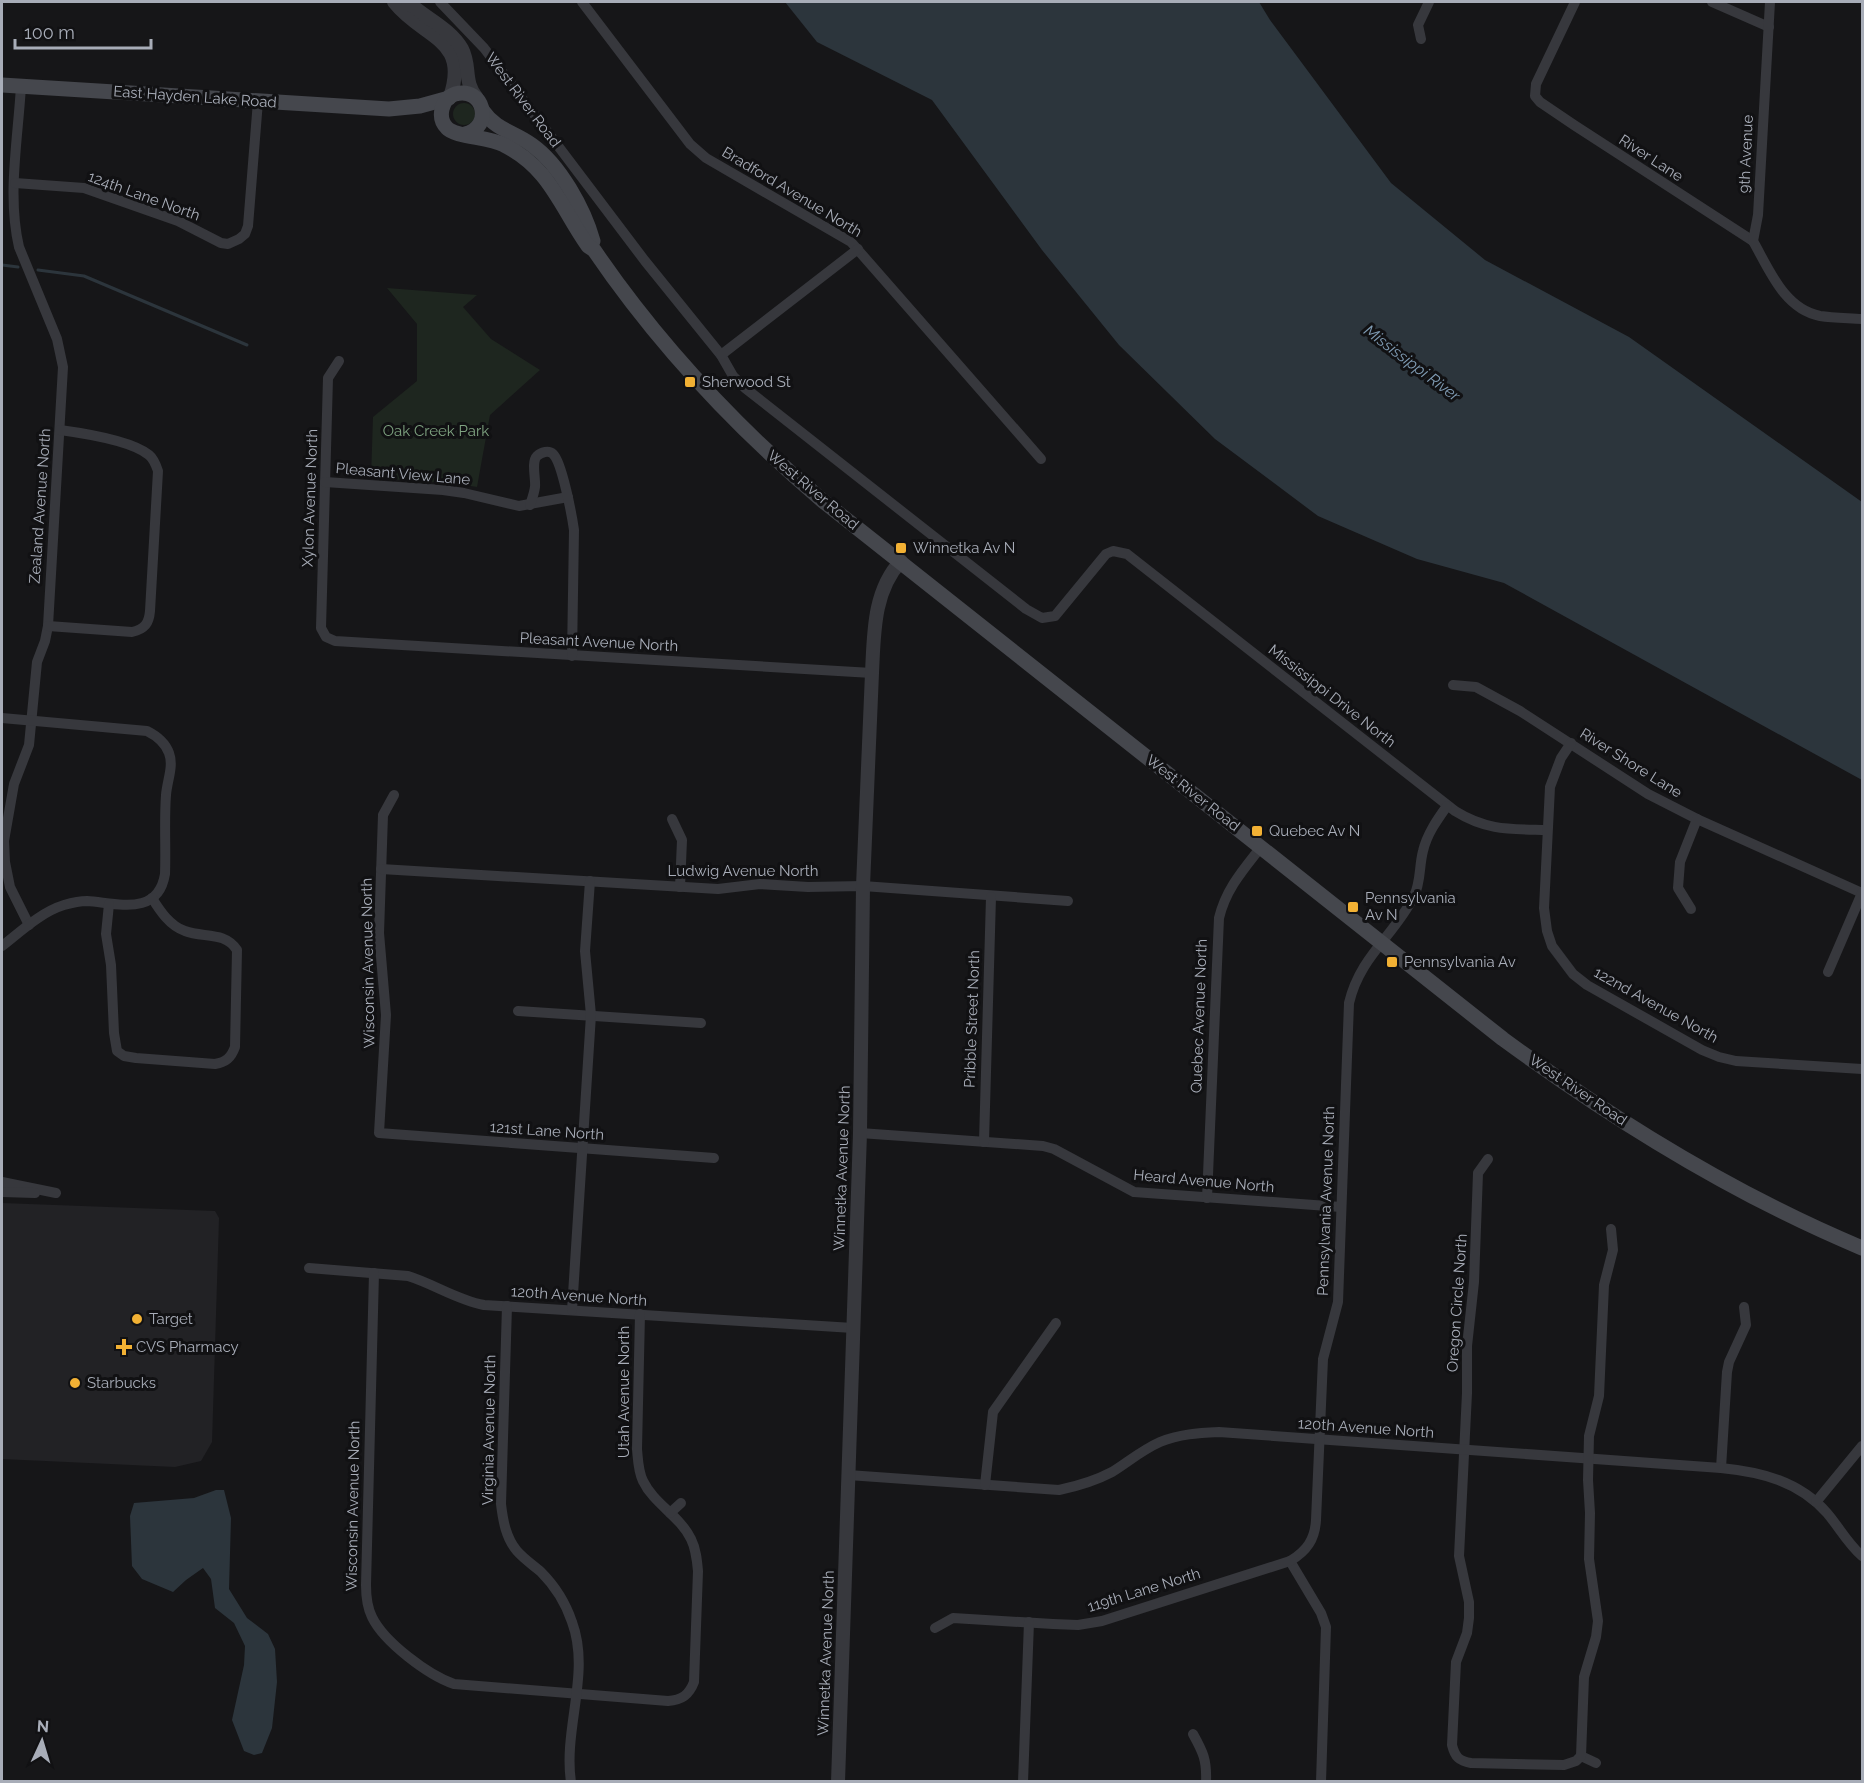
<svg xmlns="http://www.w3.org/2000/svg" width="1864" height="1783" font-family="Raleway,sans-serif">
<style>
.built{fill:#222225}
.green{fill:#1e261f}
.water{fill:#2c353c}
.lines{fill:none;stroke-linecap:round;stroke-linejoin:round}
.stream{stroke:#2c353c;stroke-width:3}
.minor{stroke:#37383d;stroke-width:10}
.tertiary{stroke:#37383d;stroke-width:14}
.secondary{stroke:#45474d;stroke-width:15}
.poi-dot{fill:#f2b134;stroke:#111113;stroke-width:2}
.labels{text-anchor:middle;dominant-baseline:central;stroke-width:6;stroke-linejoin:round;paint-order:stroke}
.street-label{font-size:15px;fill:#a8adb8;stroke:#111113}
.poi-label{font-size:15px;fill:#a8adb8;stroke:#111113;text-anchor:start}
.park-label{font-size:15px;fill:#7fa381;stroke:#111113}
.water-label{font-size:16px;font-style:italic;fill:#7f9bb3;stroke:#111113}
</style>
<rect width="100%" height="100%" fill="#161618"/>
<polygon class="built" points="2,1203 215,1211 219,1218 212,1442 201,1461 175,1467 2,1459"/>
<g class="green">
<circle cx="464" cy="114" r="11"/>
<polygon points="387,288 477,295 463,307 491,339 540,370 490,415 477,487 452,483 371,478 373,417 417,381 417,324"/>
</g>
<g class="water">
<polygon points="785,2 1259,2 1270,20 1391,183 1485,260 1629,337 1862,502 1862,780 1504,583 1417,559 1318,516 1215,439 1119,345 1042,250 932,100 817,42"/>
<polygon points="216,1490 224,1490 231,1518 229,1589 247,1618 268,1634 275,1649 277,1682 272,1728 262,1753 254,1755 244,1751 232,1720 244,1665 245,1646 234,1623 215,1608 211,1579 203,1568 186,1580 173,1592 142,1579 132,1566 130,1516 134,1503 194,1498"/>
</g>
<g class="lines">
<g class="stream">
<polyline points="2,265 18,267"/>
<polyline points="38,270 84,276 247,345"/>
</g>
<g class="minor">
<path d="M440,2L484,48L645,261L721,355L733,376L745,388L1026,609L1042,618L1055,616L1106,554L1113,551L1127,554L1455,811C1487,831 1511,829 1547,830"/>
<polyline points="582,2 690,144 706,158 851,242 1041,459"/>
<polyline points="1575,2 1536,84 1535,96 1540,102 1574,125 1753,241"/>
<polyline points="1712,2 1769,27"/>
<path d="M1770,2L1758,215L1753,241C1769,269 1784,309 1820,316C1834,318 1849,318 1862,319"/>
<polyline points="1421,39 1418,25 1429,2"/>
<path d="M21,86C18,139 7,196 19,247L57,339L63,367L48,626L45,641L37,662L29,745L14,784L4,841L5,862L10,887L29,925"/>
<polyline points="15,183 84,188 178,221 221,243 228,244 239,239 245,234 248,226 258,101"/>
<polyline points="721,355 858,249"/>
<polyline points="339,361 328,378 321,628 326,637 335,641 872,673"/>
<polyline points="325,482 443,490 464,493 519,506 568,497"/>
<path d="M530,505C532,499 534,494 535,487C536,479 531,462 537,456C541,452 549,450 553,454C562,462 572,516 574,530L572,656"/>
<path d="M48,626L132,632C145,629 149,623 150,611L158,471C156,465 154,459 149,455C132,441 82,433 60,430"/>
<polyline points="1453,685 1476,687 1520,711 1648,794 1697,819 1862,893"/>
<path d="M2,718L147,731C157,736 165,742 169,753C174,766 167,781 166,795C164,821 166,847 165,874C158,917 117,903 87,901C80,901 71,903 64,905C41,912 20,932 2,946"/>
<polyline points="1571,743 1561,758 1550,787 1544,908 1547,931 1552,946 1573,974 1587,985 1702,1050 1719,1057 1736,1061 1862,1069"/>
<polyline points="394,795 383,815 379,933 386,1015 379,1133 714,1158"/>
<polyline points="672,819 682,840 680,887"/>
<polyline points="381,869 718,889 760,884 808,887 863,886 1068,901"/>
<path d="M109,904L106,934L111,965L114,1033L117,1051L124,1056L136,1058L215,1064C226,1062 231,1058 235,1047L237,950C225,931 203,938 185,931C170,926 160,911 152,898"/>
<polyline points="1691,909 1678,888 1680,862 1697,819"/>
<polyline points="1828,972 1862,893"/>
<polyline points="518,1011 701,1023"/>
<polyline points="860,1133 1043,1146 1054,1149 1134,1192 1341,1207"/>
<polyline points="984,1142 991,897"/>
<path d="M1488,1159L1478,1173L1474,1282L1467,1346V1393L1459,1556L1469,1602V1618L1467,1633L1456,1662L1452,1745C1455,1757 1459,1761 1471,1763L1564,1765L1576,1761L1581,1756L1596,1763"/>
<polyline points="2,1182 56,1193"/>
<polyline points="2,1192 35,1193"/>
<path d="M1207,1198L1219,918C1226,889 1243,870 1261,847"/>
<path d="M309,1268L408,1276C434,1284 457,1300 484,1305L853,1328"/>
<path d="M374,1273L366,1585C366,1595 367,1607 372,1617C384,1642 428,1675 454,1684L668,1701C682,1700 689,1695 694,1682L698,1571C697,1560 696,1549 691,1539C680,1516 654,1504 643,1481C638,1471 638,1459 637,1449L640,1314"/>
<path d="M507,1306L501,1504C503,1521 506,1538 517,1551C524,1559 533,1565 541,1572C555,1586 566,1604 572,1622C591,1673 563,1729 571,1782"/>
<polyline points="572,1310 591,1015 585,951 590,881"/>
<polyline points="1721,1468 1727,1372 1729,1362 1746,1325 1744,1307"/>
<path d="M848,1475L1059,1490C1078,1486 1095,1481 1112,1472C1128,1462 1142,1450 1160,1442C1179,1434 1199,1433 1219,1432L1721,1468C1761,1472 1799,1481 1827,1513C1839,1527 1848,1544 1862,1556"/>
<polyline points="985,1485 993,1412 1056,1323"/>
<polyline points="1816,1502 1862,1446"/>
<polyline points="670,1513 681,1503"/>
<polyline points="1290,1561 1321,1613 1326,1627 1321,1782"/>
<path d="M935,1628L953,1618L1053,1624L1078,1625L1102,1621L1290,1561C1307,1551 1315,1539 1316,1520L1323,1359L1338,1302L1349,1003C1360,956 1394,936 1414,896C1421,882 1419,866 1423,851C1427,834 1437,820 1447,806"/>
<path d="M1193,1734C1203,1752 1207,1760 1206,1782"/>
<polyline points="1581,1756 1584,1677 1596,1637 1598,1621 1589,1559 1590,1513 1588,1480 1589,1436 1599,1396 1604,1285 1613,1250 1611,1229"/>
<polyline points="1023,1782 1029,1622"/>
</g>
<g class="tertiary">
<path d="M394,2C423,39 470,38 450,97"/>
<path d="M408,2C425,18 450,28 462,49C471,66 463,82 477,98"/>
<path d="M838,1782L860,1133L863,886L872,673C874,634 873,591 901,561"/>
</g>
<g class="secondary">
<polyline points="2,85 389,109 420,106 449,98"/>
<path d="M483,111C497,131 513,131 532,145C560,165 584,209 593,241"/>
<path d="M465,134C494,127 484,86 455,94C441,99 437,118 447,128C455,137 489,137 504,145C550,168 560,206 588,246L594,250C658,344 736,427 823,501L1503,1039C1615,1121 1735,1195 1862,1248"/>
</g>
</g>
<g class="poi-dot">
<rect x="684" y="376" width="12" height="12" rx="3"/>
<rect x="895" y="542" width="12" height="12" rx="3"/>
<rect x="1251" y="825" width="12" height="12" rx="3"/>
<rect x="1347" y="901" width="12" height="12" rx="3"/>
<rect x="1386" y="956" width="12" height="12" rx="3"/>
<circle cx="137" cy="1319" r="6"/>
<path d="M121 1338h6v6h6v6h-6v6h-6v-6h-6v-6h6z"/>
<circle cx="75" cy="1383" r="6"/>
</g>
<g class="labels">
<g class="street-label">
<text transform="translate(195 97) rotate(4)">East Hayden Lake Road</text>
<text transform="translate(523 100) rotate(53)">West River Road</text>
<text transform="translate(1746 154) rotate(-87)">9th Avenue</text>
<text transform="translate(1651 158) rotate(33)">River Lane</text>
<text transform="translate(792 192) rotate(31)">Bradford Avenue North</text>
<text transform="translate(144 196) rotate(20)">124th Lane North</text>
<text transform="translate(403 474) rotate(5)">Pleasant View Lane</text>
<text transform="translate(813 490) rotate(40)">West River Road</text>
<text transform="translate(310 498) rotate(-88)">Xylon Avenue North</text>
<text transform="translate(40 506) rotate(-86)">Zealand Avenue North</text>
<text transform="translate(599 642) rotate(3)">Pleasant Avenue North</text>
<text transform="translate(1332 696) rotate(38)">Mississippi Drive North</text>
<text transform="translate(1631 763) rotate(32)">River Shore Lane</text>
<text transform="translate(1193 793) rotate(38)">West River Road</text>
<text x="743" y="871">Ludwig Avenue North</text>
<text transform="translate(368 963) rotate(-91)">Wisconsin Avenue North</text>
<text transform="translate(1656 1005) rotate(29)">122nd Avenue North</text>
<text transform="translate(1199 1016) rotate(-88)">Quebec Avenue North</text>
<text transform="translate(972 1019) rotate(-88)">Pribble Street North</text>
<text transform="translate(1578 1090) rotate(34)">West River Road</text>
<text transform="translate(547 1131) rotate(4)">121st Lane North</text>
<text transform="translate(842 1168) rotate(-88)">Winnetka Avenue North</text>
<text transform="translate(1204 1181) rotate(5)">Heard Avenue North</text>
<text transform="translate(1326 1201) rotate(-88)">Pennsylvania Avenue North</text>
<text transform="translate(579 1296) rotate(4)">120th Avenue North</text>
<text transform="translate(1457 1303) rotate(-86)">Oregon Circle North</text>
<text transform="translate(624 1392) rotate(-90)">Utah Avenue North</text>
<text transform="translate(1366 1428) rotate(4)">120th Avenue North</text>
<text transform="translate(489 1430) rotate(-89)">Virginia Avenue North</text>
<text transform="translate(353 1506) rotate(-89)">Wisconsin Avenue North</text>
<text transform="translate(1144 1590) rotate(-17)">119th Lane North</text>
<text transform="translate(826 1653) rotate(-88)">Winnetka Avenue North</text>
</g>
<g class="poi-label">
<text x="702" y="382">Sherwood St</text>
<text x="913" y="548">Winnetka Av N</text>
<text x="1269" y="831">Quebec Av N</text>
<text x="1365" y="898">Pennsylvania<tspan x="1365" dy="17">Av N</tspan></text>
<text x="1404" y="962">Pennsylvania Av</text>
<text x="149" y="1319">Target</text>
<text x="136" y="1347">CVS Pharmacy</text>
<text x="87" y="1383">Starbucks</text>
</g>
<g class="park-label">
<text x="436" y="431">Oak Creek Park</text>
</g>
<g class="water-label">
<text transform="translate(1412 363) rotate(37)">Mississippi River</text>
</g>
</g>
<rect width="1864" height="1783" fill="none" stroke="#a8adb8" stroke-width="6"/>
<g transform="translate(42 1741) rotate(4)" stroke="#111113" stroke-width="4.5" paint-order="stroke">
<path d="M0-4.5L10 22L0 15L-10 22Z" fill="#a8adb8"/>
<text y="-9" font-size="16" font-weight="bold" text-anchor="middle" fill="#a8adb8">N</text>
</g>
<path d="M15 39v9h136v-9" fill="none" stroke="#a8adb8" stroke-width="3"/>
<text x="24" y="39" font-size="18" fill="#a8adb8" stroke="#111113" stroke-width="4.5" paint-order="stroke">100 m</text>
</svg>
